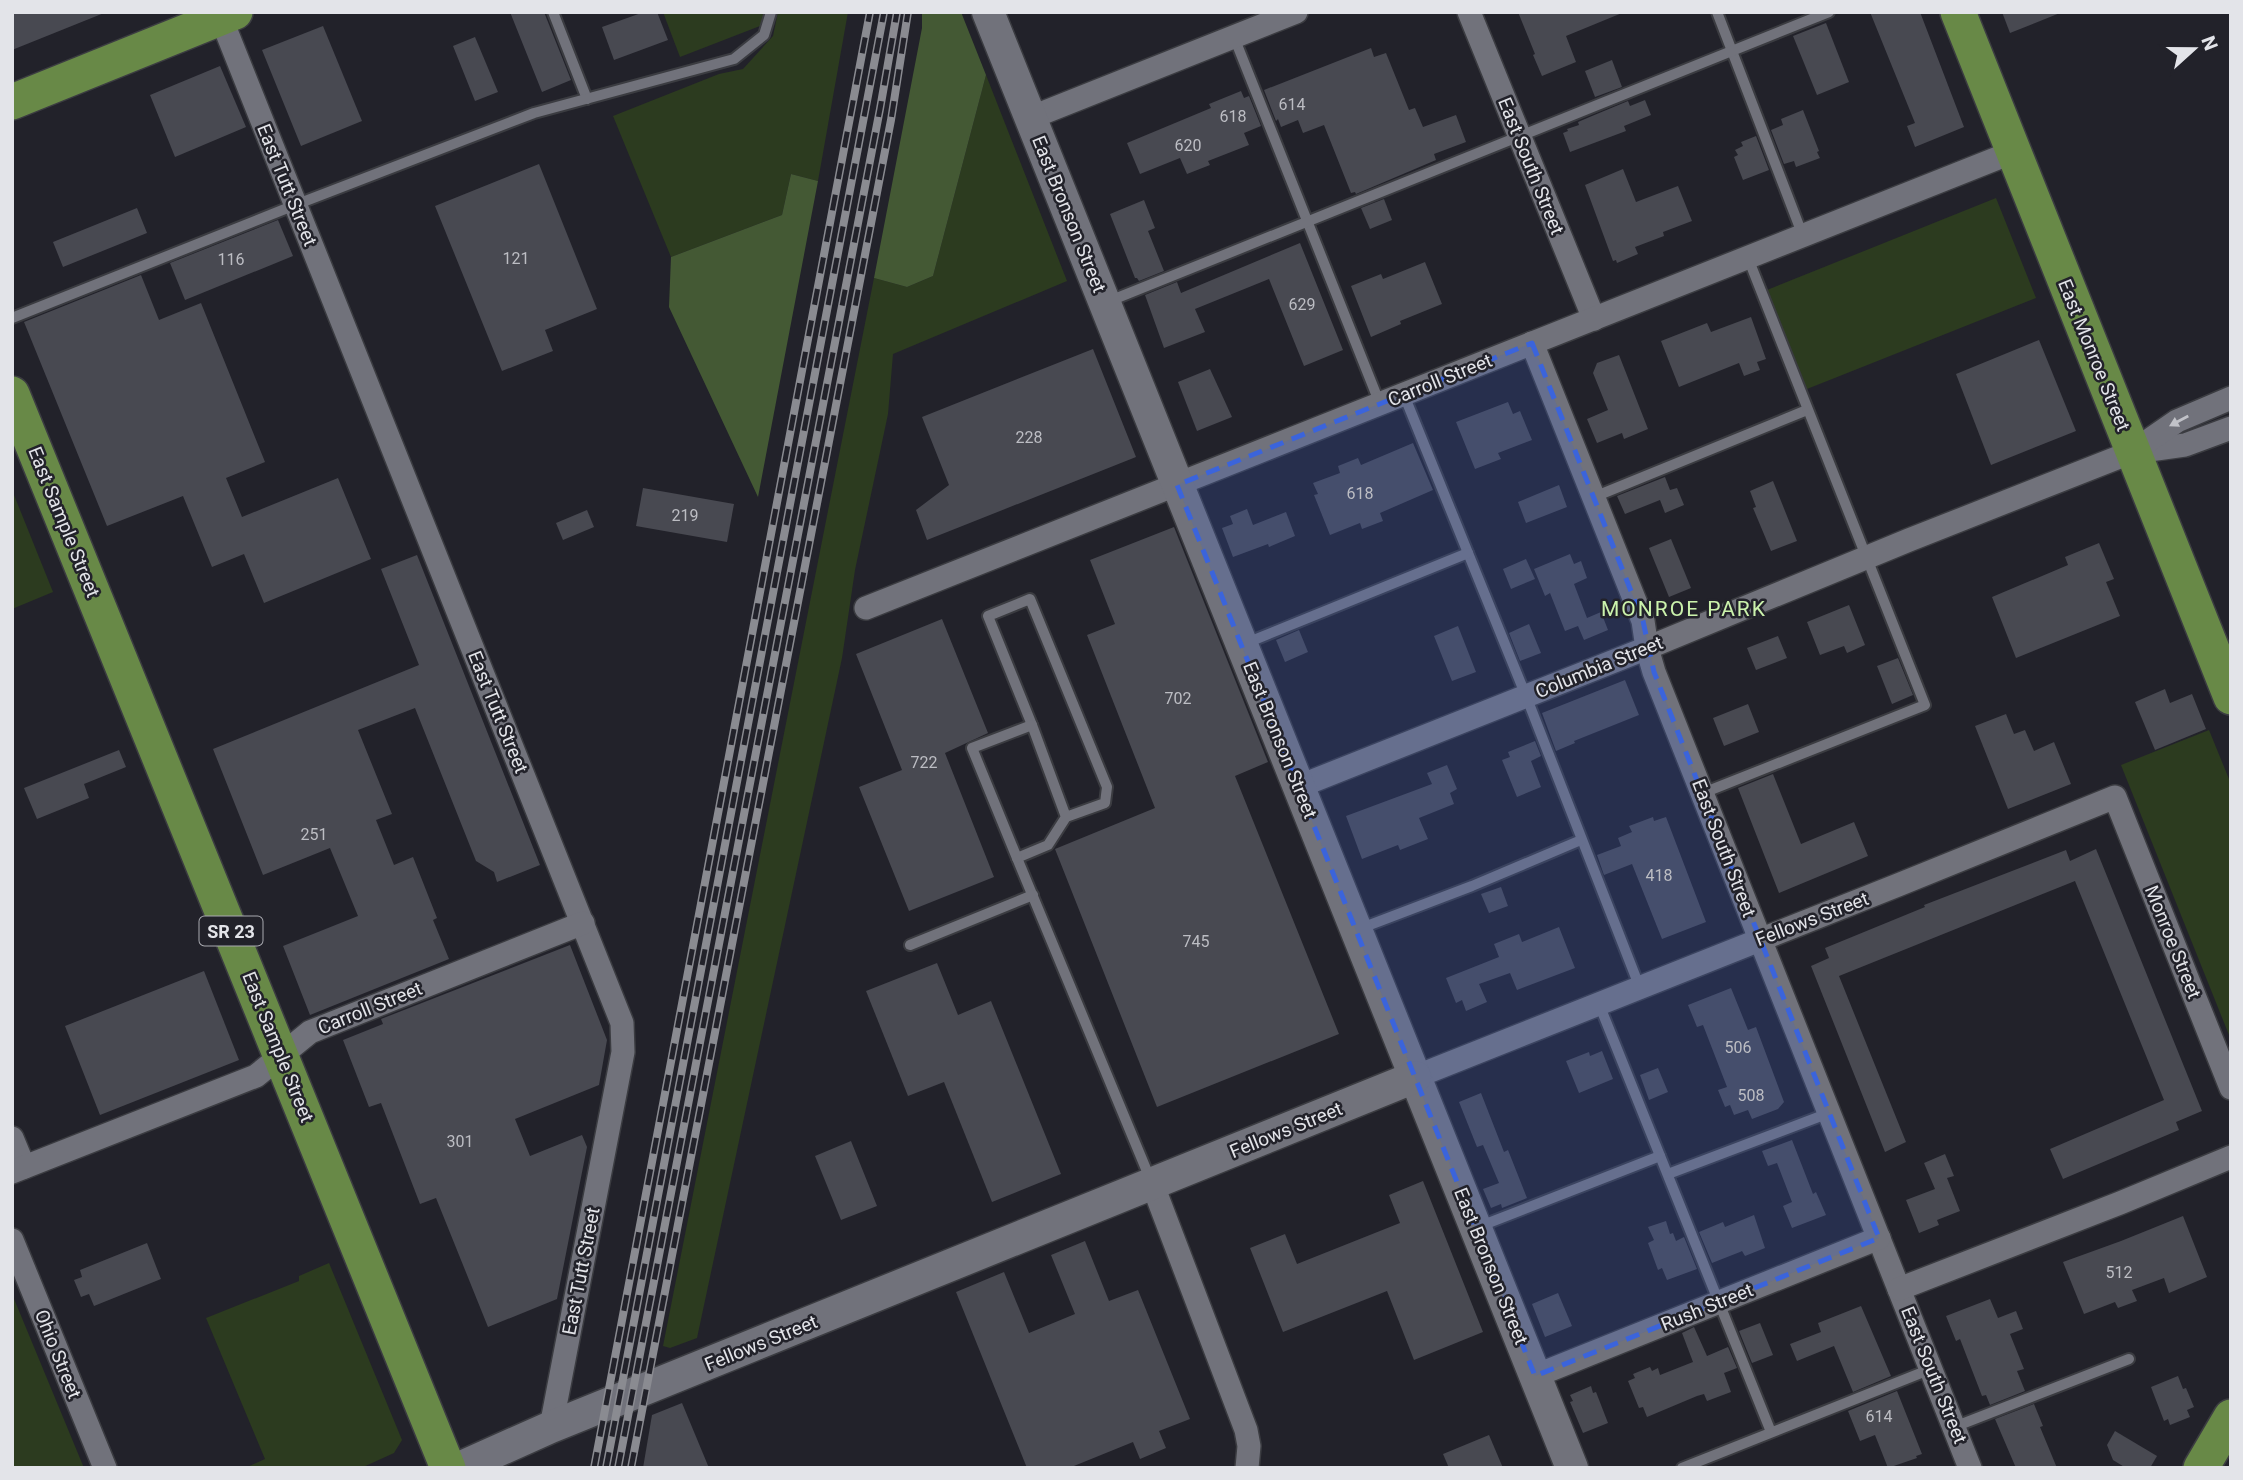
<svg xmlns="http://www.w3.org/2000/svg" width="2243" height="1480" font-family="Roboto,sans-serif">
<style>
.green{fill:#2c3b1f}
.forest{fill:#445934}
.building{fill:#484951}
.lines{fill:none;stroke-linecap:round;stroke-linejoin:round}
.lane-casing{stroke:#3b3c41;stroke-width:14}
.street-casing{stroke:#3b3c41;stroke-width:26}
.secondary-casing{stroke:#3b3c41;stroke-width:35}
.primary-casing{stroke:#3b3c41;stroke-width:38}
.lane{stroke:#71727b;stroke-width:10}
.street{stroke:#71727b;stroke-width:23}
.secondary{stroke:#71727b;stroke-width:32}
.primary{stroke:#688947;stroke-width:35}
.rail-casing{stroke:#8a8b91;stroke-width:8}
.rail{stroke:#22222a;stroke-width:5;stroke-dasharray:16;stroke-linecap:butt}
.oneway{fill:#c1c2c8}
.marked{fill:#3b64db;fill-opacity:0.2;stroke:#3b64db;stroke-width:5;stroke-dasharray:14 9;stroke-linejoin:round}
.labels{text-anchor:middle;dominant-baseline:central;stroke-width:5;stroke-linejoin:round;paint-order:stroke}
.number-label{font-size:16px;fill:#bcbdc3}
.shield{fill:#22222a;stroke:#a9aab0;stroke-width:2}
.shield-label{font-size:18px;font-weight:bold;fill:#e3e4e9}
.street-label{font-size:19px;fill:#e3e4e9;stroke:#22222a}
.neighbourhood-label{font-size:21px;letter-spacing:2px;fill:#cbf2ac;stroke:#22222a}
</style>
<rect width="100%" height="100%" fill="#22222a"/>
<g class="green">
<polygon points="663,12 766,12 766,18 760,26 680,57"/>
<polygon points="778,12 848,12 818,181 791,174 782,215 671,257 613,116 719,74 743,69 773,36"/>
<polygon points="986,75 1067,281 893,354 888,414 855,570 842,658 697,1338 670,1348 663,1346 874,278 907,287 933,276"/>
<polygon points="1996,198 2036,298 1807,389 1767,290"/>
<polygon points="12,490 53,592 12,609"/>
<polygon points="2209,730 2231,784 2231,1040 2121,765"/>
<polygon points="329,1263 402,1440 394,1453 361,1468 245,1468 265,1459 206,1318 299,1281 299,1276"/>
<polygon points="12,1294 84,1468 12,1468"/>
</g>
<g class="forest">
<polygon points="922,12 961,12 986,75 933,276 907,287 874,278 922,28"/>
<polygon points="791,174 818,181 758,497 669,307 671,257 782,215"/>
</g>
<g class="building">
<polygon points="12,12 104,12 104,13 12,50"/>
<polygon points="510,12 544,12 571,80 542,92"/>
<polygon points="644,12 657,12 668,40 614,60 602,27"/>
<polygon points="1518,12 1622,12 1622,13 1566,36 1576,62 1542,76 1533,55 1535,54"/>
<polygon points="1870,12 1920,12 1964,127 1915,147 1907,126 1915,123"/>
<polygon points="2002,12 2060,12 2060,13 2010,33"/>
<polygon points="1826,23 1849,82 1817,95 1793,36"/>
<polygon points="323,26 362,121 301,146 262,50"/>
<polygon points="475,37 498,92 475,101 453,46"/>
<polygon points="1371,48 1374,57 1386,53 1409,110 1415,108 1423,127 1456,115 1466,142 1434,154 1436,160 1356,194 1355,192 1351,193 1324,125 1303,133 1298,120 1281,127 1278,119 1276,121 1264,90"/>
<polygon points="1612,60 1622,87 1595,97 1585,71"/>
<polygon points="220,66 246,127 175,157 150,95"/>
<polygon points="1241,91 1244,98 1249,96 1261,126 1244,133 1249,145 1208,161 1210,165 1187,174 1180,158 1140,174 1127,143 1211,108 1209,104"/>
<polygon points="1645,100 1651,115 1624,126 1626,131 1570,152 1563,133 1568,131 1567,129 1579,125 1578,122 1592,116 1628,101 1630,106"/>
<polygon points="1803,110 1819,151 1817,152 1820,158 1796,167 1794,161 1784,164 1771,130 1783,125 1781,119"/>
<polygon points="1756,136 1769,170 1743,180 1734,157 1738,155 1735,150 1743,146 1741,142"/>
<polygon points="539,164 597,309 545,330 553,351 502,371 435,206"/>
<polygon points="1623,169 1636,202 1678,186 1692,221 1663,232 1664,236 1635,247 1638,254 1617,263 1616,260 1613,261 1585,185"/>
<polygon points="1384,199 1392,220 1370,229 1361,208"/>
<polygon points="1144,200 1155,228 1148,231 1164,271 1139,281 1137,278 1135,278 1110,214"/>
<polygon points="137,208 147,233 63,267 53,242"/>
<polygon points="278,220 293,256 185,300 170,263"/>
<polygon points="1300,243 1343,350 1304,366 1269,279 1195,309 1205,332 1164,348 1145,295 1177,282 1181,293"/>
<polygon points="1425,262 1442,304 1400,321 1401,324 1371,337 1351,286 1381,274 1383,279"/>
<polygon points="141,275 159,320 201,303 265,462 226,478 242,517 338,478 371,559 264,603 244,554 212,567 183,496 107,526 24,322"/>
<polygon points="1751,317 1766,359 1757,362 1760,370 1744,376 1739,363 1679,387 1661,341 1707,323 1711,332"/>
<polygon points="2039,340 2076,431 1991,465 1956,374"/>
<polygon points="1093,349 1136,457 927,540 916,510 949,485 922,417"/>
<polygon points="1619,355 1648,429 1624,439 1622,433 1597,443 1587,419 1608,410 1593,373 1597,363"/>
<polygon points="1210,369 1232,417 1197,431 1178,382"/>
<polygon points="1508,402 1513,414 1520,411 1532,440 1498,453 1501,459 1475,469 1456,422"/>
<polygon points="1413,443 1433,490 1380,513 1383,521 1362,529 1360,523 1330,535 1314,495 1318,494 1313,483 1340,473 1338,466 1358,458 1361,465"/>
<polygon points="1665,477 1670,490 1677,488 1684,505 1665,513 1660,500 1625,514 1617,496"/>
<polygon points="1773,481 1797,541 1771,551 1753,508 1756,507 1750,491"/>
<polygon points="1559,485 1567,507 1526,523 1518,502"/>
<polygon points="643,488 734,504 727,542 636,526"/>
<polygon points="1247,509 1253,525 1286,512 1295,536 1269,547 1268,544 1233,557 1222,528 1233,524 1230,516"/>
<polygon points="587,510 594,527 563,540 556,523"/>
<polygon points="1174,527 1268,762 1235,776 1339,1034 1157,1107 1055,849 1155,808 1087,635 1115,624 1090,560"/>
<polygon points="1671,539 1691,588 1669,597 1649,548"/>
<polygon points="2099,543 2114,579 2106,582 2120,616 2016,658 1992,597 2068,565 2065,557"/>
<polygon points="1570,554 1574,564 1581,561 1587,578 1574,584 1587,618 1601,612 1608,630 1584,640 1578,626 1565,631 1550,593 1545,596 1534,569"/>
<polygon points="417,555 540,865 497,882 494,872 476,861 415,708 358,730 392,814 376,820 394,865 413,857 437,918 433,920 449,959 310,1015 283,946 358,916 330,848 263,875 213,749 419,665 381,569"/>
<polygon points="1526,559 1535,579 1511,589 1503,569"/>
<polygon points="1849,605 1865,645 1847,653 1844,646 1820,655 1807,622"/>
<polygon points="942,619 988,733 945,753 994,877 909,911 859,787 902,770 856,654"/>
<polygon points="1529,624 1541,653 1520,661 1509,633"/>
<polygon points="1458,626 1476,672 1452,681 1434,636"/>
<polygon points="1299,630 1308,652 1285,662 1276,640"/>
<polygon points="1778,636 1787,658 1756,670 1747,648"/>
<polygon points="1898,658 1913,695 1892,704 1877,666"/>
<polygon points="1625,680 1639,715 1574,741 1575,743 1556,751 1542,713"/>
<polygon points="2165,689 2170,703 2192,694 2206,729 2155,750 2135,702"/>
<polygon points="1748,704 1759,732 1724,746 1713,718"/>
<polygon points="2006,714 2014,734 2025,730 2034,751 2054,742 2071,784 2008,809 1975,726"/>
<polygon points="1535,741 1541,756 1531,761 1541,787 1517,797 1502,760 1510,757 1508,752"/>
<polygon points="119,750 126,767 84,784 89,798 37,819 24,788"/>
<polygon points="1447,765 1457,789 1450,793 1454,804 1419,818 1428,839 1400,850 1398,845 1362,859 1346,816 1432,784 1427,773"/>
<polygon points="1773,774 1801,844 1854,822 1868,856 1779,893 1738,788"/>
<polygon points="1653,817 1654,821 1666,817 1706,922 1662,939 1632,864 1604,875 1597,855 1621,846 1618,838 1632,832 1629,826"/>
<polygon points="2096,849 2202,1111 2176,1122 2179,1130 2063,1179 2050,1149 2164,1100 2075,881 1839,976 1906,1142 1885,1152 1811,966 1829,958 1825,948 1925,907 1924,905 2066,850 2070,861"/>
<polygon points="1501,887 1508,906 1489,913 1481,894"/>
<polygon points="1559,927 1575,968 1517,990 1510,973 1479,984 1487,1002 1466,1011 1462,1000 1456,1003 1446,978 1499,957 1494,944 1519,934 1522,942"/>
<polygon points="570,945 607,1040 599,1085 515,1119 530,1156 582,1135 587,1147 557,1299 488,1327 436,1198 420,1204 381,1103 369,1107 343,1040 383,1024 381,1019"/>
<polygon points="937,963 958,1015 991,1001 1061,1174 992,1202 944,1082 908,1096 866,991"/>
<polygon points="204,971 239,1060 100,1115 65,1026"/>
<polygon points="1731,988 1748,1030 1756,1027 1784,1102 1778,1109 1752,1119 1748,1110 1734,1115 1730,1105 1725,1107 1718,1090 1727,1087 1703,1025 1697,1027 1688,1005"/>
<polygon points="1602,1051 1613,1079 1579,1093 1566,1061 1589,1052 1590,1056"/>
<polygon points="1658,1068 1668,1092 1649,1100 1640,1075"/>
<polygon points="1481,1093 1504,1152 1508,1150 1527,1198 1502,1208 1501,1204 1491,1208 1483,1189 1499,1183 1483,1145 1477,1147 1459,1102"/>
<polygon points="1792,1140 1813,1194 1816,1192 1826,1215 1792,1228 1783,1206 1792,1202 1777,1163 1768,1166 1762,1151"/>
<polygon points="851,1141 877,1206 841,1220 815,1156"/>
<polygon points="1945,1154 1954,1176 1947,1178 1960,1211 1937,1220 1939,1225 1919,1233 1906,1200 1935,1189 1924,1163"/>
<polygon points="1423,1181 1483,1332 1414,1360 1387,1291 1283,1332 1250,1248 1285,1234 1297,1264 1400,1223 1389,1195"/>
<polygon points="1754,1215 1765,1248 1745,1256 1742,1251 1740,1252 1712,1263 1699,1232 1723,1222 1725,1227"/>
<polygon points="2183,1216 2207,1277 2169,1293 2164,1278 2132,1290 2137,1301 2118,1308 2115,1302 2084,1314 2063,1262 2121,1241"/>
<polygon points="1666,1221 1670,1234 1673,1233 1676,1241 1684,1237 1697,1269 1667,1280 1662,1268 1658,1270 1648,1243 1654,1240 1648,1227"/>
<polygon points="1085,1241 1109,1301 1138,1290 1190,1419 1159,1431 1166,1448 1140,1459 1133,1442 1069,1468 1027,1468 956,1292 1004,1272 1029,1333 1075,1314 1051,1255"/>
<polygon points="147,1243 161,1279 94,1306 89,1294 81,1297 74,1280 82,1277 80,1270"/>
<polygon points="1558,1293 1572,1326 1545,1337 1532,1304"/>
<polygon points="1990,1299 1998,1318 2016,1311 2023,1329 2010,1334 2024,1369 2017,1371 2025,1391 1990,1405 1986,1395 1982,1396 1960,1339 1956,1341 1946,1316"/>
<polygon points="1861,1306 1891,1376 1853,1392 1834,1346 1797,1361 1790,1344 1821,1332 1818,1323"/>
<polygon points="1760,1323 1773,1355 1752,1363 1739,1331"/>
<polygon points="1694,1327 1707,1356 1728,1347 1737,1368 1724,1373 1731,1392 1707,1401 1704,1394 1697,1396 1647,1417 1643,1407 1639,1408 1628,1381 1635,1378 1633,1374 1650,1367 1652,1371 1658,1368 1660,1375 1693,1362 1682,1333"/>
<polygon points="2178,1376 2183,1389 2186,1388 2194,1407 2187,1410 2190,1417 2170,1425 2168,1419 2164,1421 2151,1387"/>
<polygon points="1591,1386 1593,1393 1596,1392 1608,1423 1583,1433 1570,1402 1573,1401 1570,1395"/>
<polygon points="1897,1391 1922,1454 1916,1456 1917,1458 1888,1468 1875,1435 1860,1441 1848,1411"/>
<polygon points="682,1403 709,1468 643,1468 652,1415"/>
<polygon points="2034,1404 2043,1426 2040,1427 2057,1468 2016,1468 1995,1419"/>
<polygon points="2115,1431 2157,1456 2150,1468 2126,1468 2113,1460 2107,1445"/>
<polygon points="1489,1435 1503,1468 1449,1468 1443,1454"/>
</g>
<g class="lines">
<g class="lane-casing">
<g id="lane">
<polyline points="553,12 587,99"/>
<polyline points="1717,12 1803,236"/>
<polyline points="1234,37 1380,404"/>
<polyline points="1107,302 1829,12"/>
<polyline points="12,318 295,205 534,113 734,59 764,35 771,12"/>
<polyline points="1404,395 1526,696 1640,988"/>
<polyline points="1594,497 1807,410"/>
<polyline points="1244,644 1468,553"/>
<polyline points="1703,793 1925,705 1748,258"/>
<polyline points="1066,817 1032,725 988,616 1030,599 1107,787 1105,803 1066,817 1048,845 1017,858 1151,1181"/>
<polyline points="1017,858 972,748 1032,725"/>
<polyline points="1359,929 1472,886 1581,840"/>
<polyline points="910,945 1033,895"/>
<polyline points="1599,1004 1771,1432"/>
<polyline points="1668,1174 1829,1113"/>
<polyline points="1478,1227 1660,1156"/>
<polyline points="1954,1427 2129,1359"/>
<polyline points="1682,1468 1931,1369"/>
</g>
</g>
<g class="street-casing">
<g id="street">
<polyline points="1469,12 1594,319"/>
<polyline points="221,18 622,1023 623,1052 551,1427"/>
<polyline points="1030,118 1296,12"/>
<polyline points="1532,343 1643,621 1647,648 1654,672 1970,1468"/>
<polyline points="2135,452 2185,445 2231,428"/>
<polyline points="866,608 2013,152"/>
<polyline points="1300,786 1647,648 1909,540 2132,452 2177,421 2231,398"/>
<polyline points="1415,1077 1898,885 2115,797 2231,1088"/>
<polyline points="12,1138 24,1167"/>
<polyline points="12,1172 256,1076 310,1032 583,923"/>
<polyline points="1152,1183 1246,1430 1249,1446 1247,1468"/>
<polyline points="12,1240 105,1468"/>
<polyline points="1899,1289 2120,1203 2231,1157"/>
<polyline points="1535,1376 1879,1238"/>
</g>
</g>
<g class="secondary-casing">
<g id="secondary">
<polyline points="988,12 1572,1468"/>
<polyline points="459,1468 551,1427 1415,1077"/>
</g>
</g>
<g class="primary-casing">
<g id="primary">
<polyline points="1958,12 2231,697"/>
<polyline points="12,102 235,12"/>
<polyline points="12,394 448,1468"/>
<polyline points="2201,1468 2231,1417"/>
</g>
</g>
<use href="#lane" class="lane"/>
<use href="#street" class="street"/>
<use href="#secondary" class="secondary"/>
<use href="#primary" class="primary"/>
<g class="rail-casing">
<g id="rail">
<polyline points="594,1468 870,12"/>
<polyline points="606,1468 884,12"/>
<polyline points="618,1468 880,109 897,12"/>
<polyline points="631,1468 891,120 908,12"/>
</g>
</g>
<use href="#rail" class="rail"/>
</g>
<defs><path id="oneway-solid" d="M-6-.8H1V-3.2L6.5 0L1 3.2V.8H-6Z" transform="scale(1.75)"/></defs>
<use class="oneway" href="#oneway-solid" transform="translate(2179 421) rotate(152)"/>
<path class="marked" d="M1532,343L1643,621L1654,672L1879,1238L1535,1376L1177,485Z"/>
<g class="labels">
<g class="number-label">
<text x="1292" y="104">614</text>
<text x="1233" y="116">618</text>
<text x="1188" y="145">620</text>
<text x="516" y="258">121</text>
<text x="231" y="259">116</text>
<text x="1302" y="304">629</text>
<text x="1029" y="437">228</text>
<text x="1360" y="493">618</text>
<text x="685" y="515">219</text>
<text x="1178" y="698">702</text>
<text x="924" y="762">722</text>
<text x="314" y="834">251</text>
<text x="1659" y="875">418</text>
<text x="1196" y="941">745</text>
<text x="1738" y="1047">506</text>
<text x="1751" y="1095">508</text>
<text x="460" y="1141">301</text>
<text x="2119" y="1272">512</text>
<text x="1879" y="1416">614</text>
</g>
<rect class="shield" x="199.5" y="916.5" width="63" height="29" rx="5"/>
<g class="shield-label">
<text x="231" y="931">SR 23</text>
</g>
<g class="street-label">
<text transform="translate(1531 166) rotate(68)">East South Street</text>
<text transform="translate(287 185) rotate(68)">East Tutt Street</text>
<text transform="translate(1069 214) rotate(68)">East Bronson Street</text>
<text transform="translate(2094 355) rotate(68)">East Monroe Street</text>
<text transform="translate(1440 380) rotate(-22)">Carroll Street</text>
<text transform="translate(64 522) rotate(68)">East Sample Street</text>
<text transform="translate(1599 667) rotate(-22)">Columbia Street</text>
<text transform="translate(498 712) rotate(68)">East Tutt Street</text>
<text transform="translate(1280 740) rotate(68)">East Bronson Street</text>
<text transform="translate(1724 848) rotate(69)">East South Street</text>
<text transform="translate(1812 919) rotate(-21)">Fellows Street</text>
<text transform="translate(2173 942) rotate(68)">Monroe Street</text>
<text transform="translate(370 1008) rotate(-22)">Carroll Street</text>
<text transform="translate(278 1047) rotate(68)">East Sample Street</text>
<text transform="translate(1286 1130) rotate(-22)">Fellows Street</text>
<text transform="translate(1491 1266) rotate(68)">East Bronson Street</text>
<text transform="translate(581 1271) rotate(-79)">East Tutt Street</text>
<text transform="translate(1707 1307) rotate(-22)">Rush Street</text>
<text transform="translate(761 1343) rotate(-22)">Fellows Street</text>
<text transform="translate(58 1354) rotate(68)">Ohio Street</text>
<text transform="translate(1934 1375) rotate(68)">East South Street</text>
</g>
<g class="neighbourhood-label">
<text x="1684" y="609">MONROE PARK</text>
</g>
</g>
<rect width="2243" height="1480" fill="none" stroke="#e3e4e9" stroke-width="28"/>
<g transform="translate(2194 49) rotate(69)" stroke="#22222a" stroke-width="5" paint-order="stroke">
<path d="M0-5L12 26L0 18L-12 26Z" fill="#e3e4e9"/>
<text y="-10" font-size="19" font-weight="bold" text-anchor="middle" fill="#e3e4e9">N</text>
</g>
</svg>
